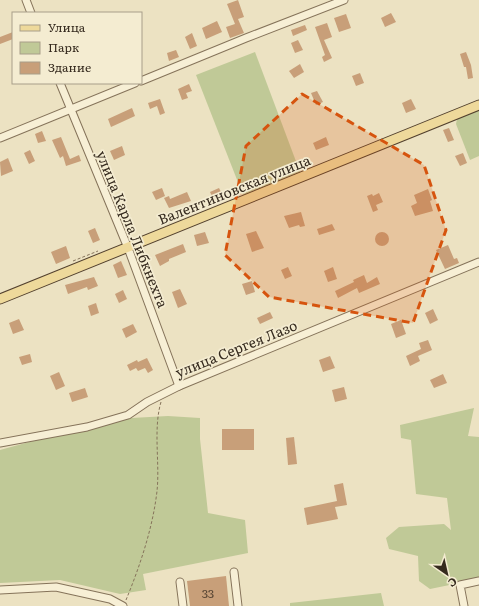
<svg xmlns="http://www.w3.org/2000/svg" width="479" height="606" font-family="Literata,serif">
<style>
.green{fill:#c0c997}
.building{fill:#c89f79}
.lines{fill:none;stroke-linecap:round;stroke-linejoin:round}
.minor-casing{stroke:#85735a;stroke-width:9}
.major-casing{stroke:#53412e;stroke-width:11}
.path{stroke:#85735a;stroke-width:1;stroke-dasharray:3 2;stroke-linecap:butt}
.minor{stroke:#f7efd5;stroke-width:7}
.major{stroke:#eed99b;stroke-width:9}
.marked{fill:#d6540e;fill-opacity:0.2;stroke:#d6540e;stroke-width:3;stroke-dasharray:8 5;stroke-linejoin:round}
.labels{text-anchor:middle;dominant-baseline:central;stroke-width:3.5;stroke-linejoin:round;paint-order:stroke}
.number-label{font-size:12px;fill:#5a4735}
.street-label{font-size:14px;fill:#352a1e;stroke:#f4ecd1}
</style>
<rect width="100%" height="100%" fill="#ece2c2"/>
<g class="green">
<polygon points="255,52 300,172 243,195 196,75"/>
<polygon points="479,110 479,156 470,160 456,124 457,119"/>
<polygon points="474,408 468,436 479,437 479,579 430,589 419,581 418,556 389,549 386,538 399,527 444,524 451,530 447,498 416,494 411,440 401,438 400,425"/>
<polygon points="168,416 200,418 200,439 208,513 245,520 248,553 143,574 146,590 120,594 60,580 0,583 0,450 113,419"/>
<polygon points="381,593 384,606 290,606 290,603"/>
</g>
<g class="building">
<polygon points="238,0 244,17 238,19 244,33 230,38 226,27 235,24 227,4"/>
<polygon points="391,13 396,22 385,27 381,18"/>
<polygon points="346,14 351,28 339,32 334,18"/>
<polygon points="217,21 222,32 206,39 202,28"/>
<polygon points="327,23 332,37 324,40 332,58 324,62 322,57 325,55 315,27"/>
<polygon points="305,25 307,30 293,36 291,30"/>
<polygon points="13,32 13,39 0,44 0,37"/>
<polygon points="192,33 197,46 190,49 185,37"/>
<polygon points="298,40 303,50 295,53 291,43"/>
<polygon points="176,50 179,57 169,61 167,53"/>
<polygon points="466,52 471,65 473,78 468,79 466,67 464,67 460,54"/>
<polygon points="300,64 304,72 294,78 289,71"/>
<polygon points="360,73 364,83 356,86 352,76"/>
<polygon points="189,84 192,91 186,93 188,98 182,100 178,89"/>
<polygon points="317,91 323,102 316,105 311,93"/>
<polygon points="160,99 165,113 160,115 157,106 150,109 148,103"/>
<polygon points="411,99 416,109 406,113 402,103"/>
<polygon points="132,108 135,116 111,127 108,119"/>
<polygon points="449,128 454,140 448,142 443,130"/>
<polygon points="42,131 46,141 38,143 35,134"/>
<polygon points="61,137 70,159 79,155 81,161 66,166 63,156 60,158 52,140"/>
<polygon points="326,137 329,145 316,150 313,143"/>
<polygon points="122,146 125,155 114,160 110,151"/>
<polygon points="30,150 35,161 29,164 24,153"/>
<polygon points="463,153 467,163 460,166 455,156"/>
<polygon points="8,158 13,171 1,176 0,162"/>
<polygon points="162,188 165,196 156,200 152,192"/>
<polygon points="219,188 223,196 214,200 210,192"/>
<polygon points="428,189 432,200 430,201 433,211 415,216 411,206 417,203 414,195"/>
<polygon points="187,192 191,201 169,208 164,198 169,196 170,199"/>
<polygon points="379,193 383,202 376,205 378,210 373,212 367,196 372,194 373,196"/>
<polygon points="301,212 305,226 300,227 299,225 289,228 284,216"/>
<polygon points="332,224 335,230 319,235 317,229"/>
<polygon points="95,228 100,240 93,243 88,231"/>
<polygon points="256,231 264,248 252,252 246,234"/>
<circle cx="382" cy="239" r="7"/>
<polygon points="205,232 209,243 197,246 194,235"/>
<polygon points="183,244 186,252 169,259 169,261 160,266 155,255"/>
<polygon points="448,245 454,259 457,258 459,263 445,269 436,250"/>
<polygon points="66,246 70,258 56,264 51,252"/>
<polygon points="121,261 127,275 118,278 113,265"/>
<polygon points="288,267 292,276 285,279 281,270"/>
<polygon points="333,267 337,279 328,282 324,271"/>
<polygon points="364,275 367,283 377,277 380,284 359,293 357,288 338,298 335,291 354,282 353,280"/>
<polygon points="94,277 98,286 88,290 87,287 68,294 65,285"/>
<polygon points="252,281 255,292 246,295 242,284"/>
<polygon points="180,289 187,304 178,308 172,292"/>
<polygon points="123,290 127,299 119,303 115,294"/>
<polygon points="96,303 99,313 91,316 88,306"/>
<polygon points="433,309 438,320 430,324 425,313"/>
<polygon points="270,312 273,318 260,324 257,318"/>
<polygon points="19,319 24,330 13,334 9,323"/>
<polygon points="401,320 406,334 396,338 391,324"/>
<polygon points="133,324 137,332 126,338 122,329"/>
<polygon points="428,340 432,350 418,356 420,361 410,366 406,356 421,349 419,343"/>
<polygon points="30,354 32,362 22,365 19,357"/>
<polygon points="330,356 335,368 323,372 319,360"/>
<polygon points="147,358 153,370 148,373 145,368 138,371 136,368 130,371 127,365 137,360 138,362"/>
<polygon points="59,372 65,386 56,390 50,376"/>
<polygon points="443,374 447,383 434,388 430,380"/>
<polygon points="344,387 347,399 335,402 332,390"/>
<polygon points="85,388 88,397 72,402 69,393"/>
<rect x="222" y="429" width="32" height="21"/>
<polygon points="294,437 297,464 288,465 286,438"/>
<polygon points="343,483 347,505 335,507 338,519 307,525 304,508 337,501 334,485"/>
<polygon points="226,576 229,606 190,606 187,581"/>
</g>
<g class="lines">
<g class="minor-casing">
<g id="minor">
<polyline points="26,0 31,13"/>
<polyline points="141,81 246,38 344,0"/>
<polyline points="60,83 128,248 179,386"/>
<polyline points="0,138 135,83"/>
<polyline points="0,443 87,427 128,415 147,402 179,386 479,262"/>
<polyline points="234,572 238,606"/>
<polyline points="180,582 183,606"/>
<polyline points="0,590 56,587 110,599 123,606"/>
<polyline points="464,606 460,585 479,581"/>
</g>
</g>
<g class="major-casing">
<polyline id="major" points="0,299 479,105"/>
</g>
<g class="path">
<polyline points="73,261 98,251"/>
<path d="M126,600C140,566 153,527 157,491C160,463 153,429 161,402"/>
</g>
<use href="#minor" class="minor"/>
<use href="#major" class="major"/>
</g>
<path class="marked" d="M302,94L424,165L446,230L413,323L269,297L225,255L246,146Z"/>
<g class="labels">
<g class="number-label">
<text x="208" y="593">33</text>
</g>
<g class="street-label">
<text transform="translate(234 189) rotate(-22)">Валентиновская улица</text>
<text transform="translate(133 229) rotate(68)">улица Карла Либкнехта</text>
<text transform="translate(236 348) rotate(-22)">улица Сергея Лазо</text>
</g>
</g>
<rect x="12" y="12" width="130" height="72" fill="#f4ecd1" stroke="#a89e89"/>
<rect x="20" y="25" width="20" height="6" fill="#eed99b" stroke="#a89e89"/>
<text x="48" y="32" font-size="12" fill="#352a1e">Улица</text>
<rect x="20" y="42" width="20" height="12" fill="#c0c997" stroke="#a89e89"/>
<text x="48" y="52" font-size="12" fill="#352a1e">Парк</text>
<rect x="20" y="62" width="20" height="12" fill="#c89f79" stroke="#a89e89"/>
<text x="48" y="72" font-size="12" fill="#352a1e">Здание</text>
<g transform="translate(447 574) rotate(146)" stroke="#f4ecd1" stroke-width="3" paint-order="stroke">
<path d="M0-3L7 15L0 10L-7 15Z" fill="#352a1e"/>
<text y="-6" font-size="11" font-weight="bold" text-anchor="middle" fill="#352a1e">С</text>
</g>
</svg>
